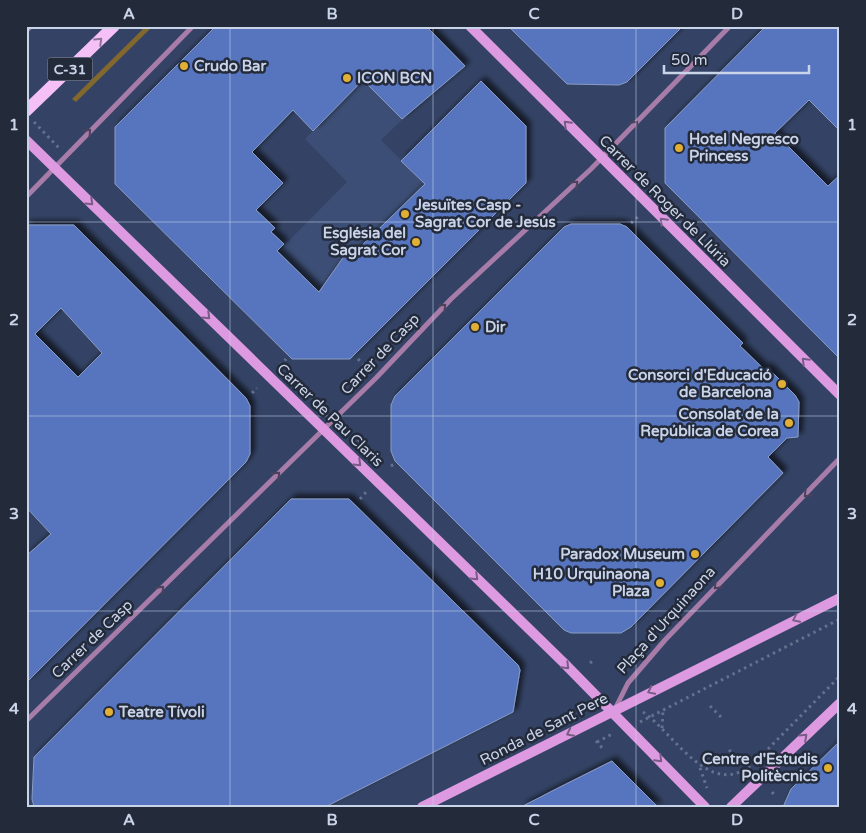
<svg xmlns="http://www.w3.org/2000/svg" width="866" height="833" font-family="'Varela Round',sans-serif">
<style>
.built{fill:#3c4e75}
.green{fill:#82682d}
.building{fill:#5674be;stroke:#8a9cc3;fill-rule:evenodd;filter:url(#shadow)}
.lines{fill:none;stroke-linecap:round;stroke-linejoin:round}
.path{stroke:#64718f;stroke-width:3;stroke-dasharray:2.5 4;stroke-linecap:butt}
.minor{stroke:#a77ca8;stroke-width:5}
.secondary{stroke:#de9ae0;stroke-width:10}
.primary{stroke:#f4c0f6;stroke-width:12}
.oneway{stroke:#8c7598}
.oneway2{stroke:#775c85}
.oneway3{stroke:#4b435b}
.grid{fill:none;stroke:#cad4e9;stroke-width:1;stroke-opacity:0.55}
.poi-dot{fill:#e1af34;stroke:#232a3a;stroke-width:2}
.labels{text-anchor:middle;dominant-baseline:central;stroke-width:5;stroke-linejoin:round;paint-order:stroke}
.shield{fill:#232a3a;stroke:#98a1b4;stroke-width:1}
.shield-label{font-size:14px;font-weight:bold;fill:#cad4e9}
.poi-label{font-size:15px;font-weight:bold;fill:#cad4e9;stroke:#232a3a;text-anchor:start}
.street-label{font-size:15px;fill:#cad4e9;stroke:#232a3a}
.neatline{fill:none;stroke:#cad4e9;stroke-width:2}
.grid-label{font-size:16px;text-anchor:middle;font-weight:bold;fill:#cad4e9}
</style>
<defs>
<filter id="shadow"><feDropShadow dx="4.5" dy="-4.5" stdDeviation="2.5" flood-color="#0009"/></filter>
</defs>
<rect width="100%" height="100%" fill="#344365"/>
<polygon class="built" points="418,26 426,26 462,62 381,140 421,180 501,101 526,183 350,359 292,359 231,299 347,182 305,139"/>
<polygon class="green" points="146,26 153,26 76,102 72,99"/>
<g class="building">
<polygon points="216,26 426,26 465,66 402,119 363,80 313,131 293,110 252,152 283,183 256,210 275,228 271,232 284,244 277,251 319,292 347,252 351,256 425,184 401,161 481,81 526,126 526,183 350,359 292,359 115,184 115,127"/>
<polygon points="508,26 683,26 627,82 619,85 567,84"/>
<polygon points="766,26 840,26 840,131 809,100 775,133 828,186 840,175 840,359 665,183 665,128"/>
<polygon points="571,224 620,224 627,227 743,343 740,346 765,370 767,367 795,395 799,402 798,437 787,438 768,457 783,473 631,627 621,633 571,633 564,630 395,461 391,451 391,405 395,396 564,227"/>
<path d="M26,225H74L246,398L250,406V454L246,462L26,683V556L51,534L26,507ZM61,308L102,353L78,377L35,334Z"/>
<polygon points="291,499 349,499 518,665 520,670 513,712 325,807 34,807 32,799 34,757"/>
<polygon points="840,741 840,807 783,807 791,789"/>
<polygon points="612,761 658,807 521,807 560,787"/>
</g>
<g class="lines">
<g class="path">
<polyline points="34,122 59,148"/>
<polyline points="631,223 639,216"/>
<polyline points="358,359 368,369"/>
<polyline points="280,365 286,359"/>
<polyline points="252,393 257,388"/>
<polyline points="311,396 328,409"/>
<polyline points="344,426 374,455"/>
<polyline points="391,466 394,464"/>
<polyline points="360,499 367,491"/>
<polyline points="590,663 594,660"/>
<polyline points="710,706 722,718"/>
<path d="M643,712C674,733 711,802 753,763"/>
<polyline points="640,722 840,619"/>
<polyline points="662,728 663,710"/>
<polyline points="596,741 604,750"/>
<polyline points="597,742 614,733"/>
<polyline points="768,749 840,676"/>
<polyline points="729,750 745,765"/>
<polyline points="700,768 707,788"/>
<polyline points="772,792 775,796"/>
</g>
<g class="minor">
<polyline points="26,31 31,26"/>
<polyline points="26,197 193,26"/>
<polyline points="615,709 628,683 665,640 840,458"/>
<polyline points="26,721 376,378 451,299 591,169 730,26"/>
</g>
<g class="secondary">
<polyline points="470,26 840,395"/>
<polyline points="26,140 564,663 705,807"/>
<polyline points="422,807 840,598"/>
<polyline points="731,807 840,703"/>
</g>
<polyline class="primary" points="26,111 114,26"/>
</g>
<defs><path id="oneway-chevron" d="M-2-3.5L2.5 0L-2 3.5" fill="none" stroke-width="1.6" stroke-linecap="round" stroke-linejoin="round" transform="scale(1.25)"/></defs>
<use class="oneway" href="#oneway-chevron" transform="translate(99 41) rotate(-44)"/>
<g class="oneway2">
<use href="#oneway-chevron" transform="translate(567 124) rotate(-135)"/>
<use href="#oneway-chevron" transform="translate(90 202) rotate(44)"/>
<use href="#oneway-chevron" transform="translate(663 221) rotate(-135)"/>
<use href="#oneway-chevron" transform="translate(207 316) rotate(44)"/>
<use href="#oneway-chevron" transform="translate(805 361) rotate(-135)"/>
<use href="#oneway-chevron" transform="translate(358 463) rotate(44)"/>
<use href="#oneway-chevron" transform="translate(475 577) rotate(44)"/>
<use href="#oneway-chevron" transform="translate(796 619) rotate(154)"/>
<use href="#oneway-chevron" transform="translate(566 666) rotate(45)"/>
<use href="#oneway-chevron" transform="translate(651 691) rotate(154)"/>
<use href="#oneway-chevron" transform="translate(570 733) rotate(153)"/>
<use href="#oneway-chevron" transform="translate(804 737) rotate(-43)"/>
<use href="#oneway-chevron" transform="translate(659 759) rotate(46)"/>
</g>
<g class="oneway3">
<use href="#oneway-chevron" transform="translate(635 124) rotate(-46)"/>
<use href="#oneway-chevron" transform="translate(88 132) rotate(-48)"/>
<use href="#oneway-chevron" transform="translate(575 184) rotate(-43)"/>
<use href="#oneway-chevron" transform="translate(443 307) rotate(-46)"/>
<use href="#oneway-chevron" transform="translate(277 475) rotate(-44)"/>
<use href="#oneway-chevron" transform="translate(807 494) rotate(134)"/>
<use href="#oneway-chevron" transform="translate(717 586) rotate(134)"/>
<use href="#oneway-chevron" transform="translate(161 589) rotate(-45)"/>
</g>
<path class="grid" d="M230,26V807M433,26V807M636,26V807M26,222H840M26,416H840M26,611H840"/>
<g class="poi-dot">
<circle cx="184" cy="66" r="5"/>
<circle cx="347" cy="78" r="5"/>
<circle cx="679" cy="148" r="5"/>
<circle cx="405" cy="214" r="5"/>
<circle cx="416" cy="242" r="5"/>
<circle cx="475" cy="327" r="5"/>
<circle cx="782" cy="384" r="5"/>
<circle cx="789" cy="423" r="5"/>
<circle cx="695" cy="554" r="5"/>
<circle cx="660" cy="583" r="5"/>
<circle cx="109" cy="712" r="5"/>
<circle cx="828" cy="768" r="5"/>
</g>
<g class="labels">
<rect class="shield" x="47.5" y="57.5" width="45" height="23" rx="4"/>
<g class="shield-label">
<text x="70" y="69">C-31</text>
</g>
<g class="poi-label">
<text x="194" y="66">Crudo Bar</text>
<text x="357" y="78">ICON BCN</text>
<text x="689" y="139">Hotel Negresco<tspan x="689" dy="17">Princess</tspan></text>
<text x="415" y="205">Jesuïtes Casp -<tspan x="415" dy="17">Sagrat Cor de Jesús</tspan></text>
<text x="406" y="233" text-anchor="end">Església del<tspan x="406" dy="17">Sagrat Cor</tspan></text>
<text x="485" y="327">Dir</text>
<text x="772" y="375" text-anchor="end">Consorci d'Educació<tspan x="772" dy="17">de Barcelona</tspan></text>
<text x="779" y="414" text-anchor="end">Consolat de la<tspan x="779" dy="17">República de Corea</tspan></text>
<text x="685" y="554" text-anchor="end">Paradox Museum</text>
<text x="650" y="574" text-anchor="end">H10 Urquinaona<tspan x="650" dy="17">Plaza</tspan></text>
<text x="119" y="712">Teatre Tívoli</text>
<text x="818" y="759" text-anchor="end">Centre d'Estudis<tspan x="818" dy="17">Politècnics</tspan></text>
</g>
<g class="street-label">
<text transform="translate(665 201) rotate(45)">Carrer de Roger de Llúria</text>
<text transform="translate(380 354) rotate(-46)">Carrer de Casp</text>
<text transform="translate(330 415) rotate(44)">Carrer de Pau Claris</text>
<text transform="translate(666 620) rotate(-48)">Plaça d'Urquinaona</text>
<text transform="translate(92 639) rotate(-44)">Carrer de Casp</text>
<text transform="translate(544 729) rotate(-27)">Ronda de Sant Pere</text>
</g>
</g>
<rect width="866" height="833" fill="none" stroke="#232a3a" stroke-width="55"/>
<path d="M664 65v8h145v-8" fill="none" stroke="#cad4e9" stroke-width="2.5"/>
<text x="671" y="65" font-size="15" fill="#cad4e9" stroke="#232a3a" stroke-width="4" paint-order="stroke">50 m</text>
<rect x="28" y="28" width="810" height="778" class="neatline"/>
<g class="grid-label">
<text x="129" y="19">A</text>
<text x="332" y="19">B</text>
<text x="534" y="19">C</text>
<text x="737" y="19">D</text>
<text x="14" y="130">1</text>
<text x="852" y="130">1</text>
<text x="14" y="325">2</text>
<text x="852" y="325">2</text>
<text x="14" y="519">3</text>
<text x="852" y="519">3</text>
<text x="14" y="714">4</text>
<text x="852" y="714">4</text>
<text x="129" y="825">A</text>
<text x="332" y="825">B</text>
<text x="534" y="825">C</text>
<text x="737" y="825">D</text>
</g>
</svg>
